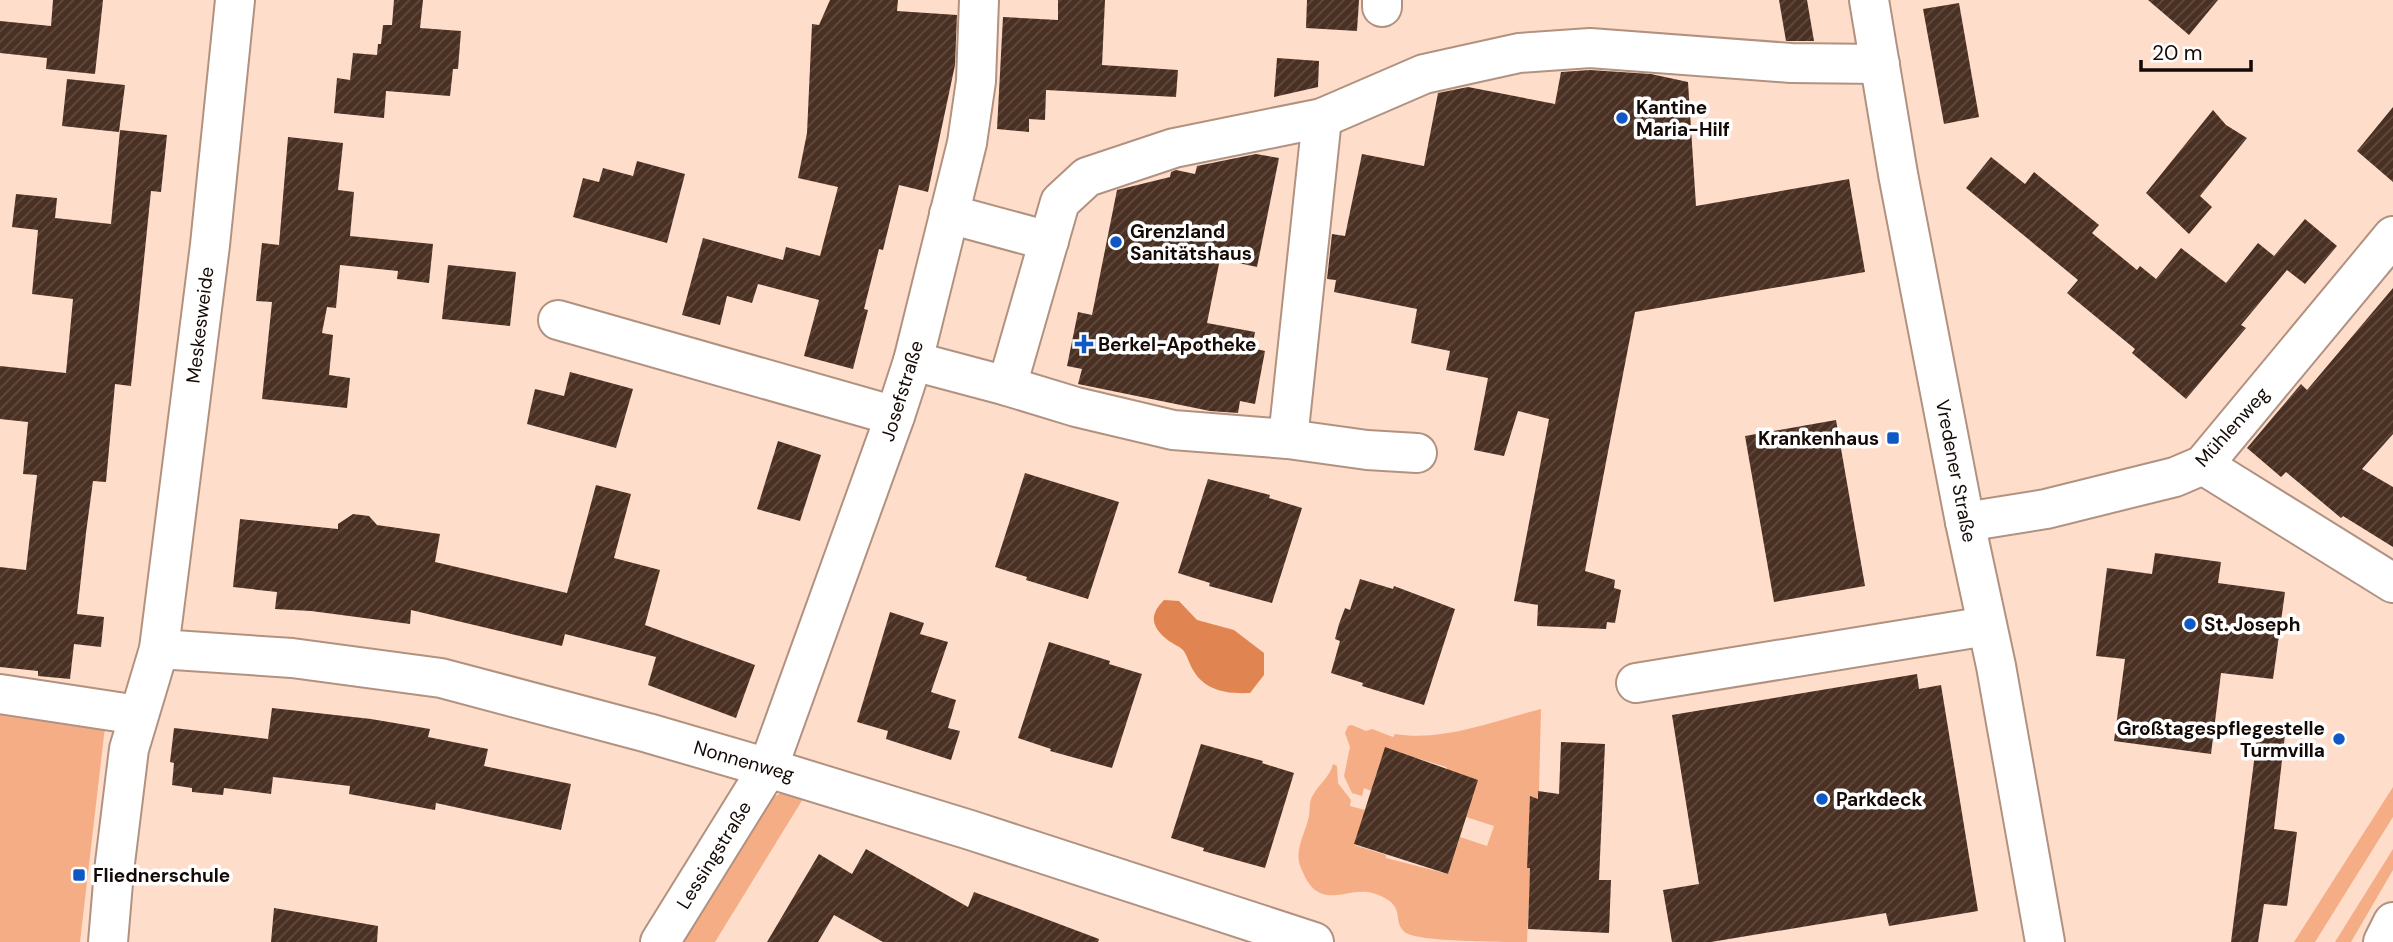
<svg xmlns="http://www.w3.org/2000/svg" width="2393" height="942" font-family="'DM Sans',sans-serif">
<style>
.grass{fill:#f5ad86}
.water{fill:#e08552}
.building{fill:url(#building-hatch)}
.lines{fill:none;stroke-linecap:round;stroke-linejoin:round}
.minor-casing{stroke:#b19281;stroke-width:42}
.minor{stroke:#fff;stroke-width:38}
.poi-dot{fill:#1059c4;stroke:#fff;stroke-width:2.5}
.labels{text-anchor:middle;dominant-baseline:central;stroke-width:7;stroke-linejoin:round;paint-order:stroke}
.poi-label{font-size:19px;font-weight:bold;fill:#140905;stroke:#fff;text-anchor:start}
.street-label{font-size:19px;fill:#140905;stroke:#fff}
</style>
<defs>
<pattern id="building-hatch" width="6" height="6" patternUnits="userSpaceOnUse" patternTransform="scale(1.75)"><rect width="6" height="6" fill="#4a3022"/><path d="M-1 1l2-2M0 6l6-6M5 7l2-2" fill="none" stroke="#604b3f"/></pattern>
</defs>
<rect width="100%" height="100%" fill="#ffddcb"/>
<g class="grass">
<path d="M1541,709L1539,791L1538,799H1530L1527,867L1542,868L1530,877L1527,942C1505,942 1421,942 1406,933C1390,921 1409,906 1376,894C1350,884 1323,912 1305,877C1303,872 1300,867 1299,862C1296,847 1306,831 1309,816C1310,809 1309,801 1313,795C1319,784 1330,777 1333,764L1337,766L1338,783L1351,800L1350,806L1365,810L1354,845L1386,855V858L1448,874L1460,837L1487,846L1494,826L1466,817L1446,767L1417,758L1416,761L1384,750L1373,784L1376,793L1364,788L1362,796L1352,793L1344,776L1350,747L1345,733L1348,726L1352,725L1366,731L1372,729L1393,737L1395,734C1443,742 1494,721 1541,709Z"/>
<polygon points="0,710 105,727 80,942 0,942"/>
<polygon points="2393,787 2393,817 2315,942 2294,942"/>
<polygon points="781,793 806,794 715,942 677,942 761,804"/>
<polygon points="2393,849 2393,870 2351,942 2335,942"/>
</g>
<path class="water" d="M1164,600L1179,601L1197,620L1234,630L1264,653V675L1250,693C1227,694 1205,691 1193,670C1189,663 1187,655 1183,650C1179,646 1173,644 1169,641C1152,628 1148,616 1164,600Z"/>
<g class="building">
<polygon points="53,0 103,0 95,74 46,69 47,58 0,53 0,21 51,26"/>
<polygon points="394,0 423,0 420,28 461,31 458,69 453,69 450,96 386,91 384,118 334,113 337,78 350,80 353,53 377,55 378,44 381,44 383,25 392,25"/>
<polygon points="830,0 898,0 897,11 957,15 955,65 928,192 899,185 883,250 879,249 864,309 868,310 853,369 804,356 819,300 758,284 752,303 727,296 720,325 682,315 703,238 783,260 786,247 820,256 838,187 798,178 807,133 812,24 819,25"/>
<polygon points="1058,0 1105,0 1102,65 1178,70 1176,97 1046,90 1045,120 1029,119 1029,132 997,129 1003,17 1058,20"/>
<polygon points="1307,0 1359,0 1357,31 1306,28"/>
<polygon points="1779,0 1807,0 1814,41 1786,41"/>
<polygon points="2148,0 2218,0 2189,35"/>
<polygon points="1959,3 1979,117 1944,124 1923,9"/>
<polygon points="1277,58 1319,61 1318,87 1274,97"/>
<polygon points="1590,70 1651,74 1688,82 1696,206 1849,179 1865,272 1635,312 1585,571 1615,580 1614,588 1621,590 1615,623 1607,622 1606,629 1537,626 1538,605 1514,601 1549,419 1518,411 1504,456 1474,450 1488,378 1446,370 1450,351 1411,343 1417,309 1334,292 1336,280 1327,279 1332,234 1345,236 1362,154 1424,166 1438,93 1468,87 1555,104 1561,72"/>
<polygon points="67,79 125,85 119,132 62,126"/>
<polygon points="2393,107 2393,182 2357,151"/>
<polygon points="2213,110 2226,125 2247,138 2200,196 2212,207 2189,234 2146,193"/>
<polygon points="120,130 167,135 161,192 151,191 131,386 115,384 106,482 93,481 86,533 77,614 104,617 101,647 74,644 70,679 38,676 38,671 0,667 0,567 26,570 37,475 23,474 28,422 0,419 0,366 66,373 73,299 32,294 38,230 12,227 16,194 57,198 55,218 111,224"/>
<polygon points="288,137 343,143 338,190 354,192 350,236 433,244 429,283 397,279 398,271 340,265 336,308 327,307 322,333 333,335 329,375 350,378 347,408 262,399 272,302 256,301 262,243 279,245"/>
<polygon points="1256,154 1279,158 1257,267 1220,259 1207,323 1255,332 1252,348 1265,351 1255,404 1240,401 1238,413 1210,411 1078,384 1082,369 1067,366 1078,312 1092,315 1117,190 1170,177 1171,172 1176,170 1195,174 1197,166"/>
<polygon points="1991,157 2025,184 2034,172 2099,225 2092,233 2137,270 2140,266 2156,279 2181,248 2226,283 2258,243 2274,256 2305,219 2337,246 2305,284 2287,270 2241,325 2246,328 2186,399 2132,353 2135,349 2067,293 2078,280 1966,188"/>
<polygon points="637,161 685,174 667,243 573,217 583,178 599,182 603,168 633,176"/>
<polygon points="448,265 516,272 510,326 442,319"/>
<polygon points="2393,288 2393,434 2362,469 2393,487 2393,547 2343,516 2341,518 2286,472 2281,477 2247,448 2301,384 2307,390"/>
<polygon points="570,372 633,389 616,448 527,424 535,389 564,396"/>
<polygon points="1836,420 1865,586 1774,602 1745,436"/>
<polygon points="778,441 821,455 800,521 757,509"/>
<polygon points="1025,473 1119,502 1088,599 1026,580 1027,577 995,567"/>
<polygon points="1208,479 1270,495 1269,498 1302,508 1272,603 1209,586 1210,583 1178,573"/>
<polygon points="596,485 631,494 614,558 660,570 645,625 755,665 736,718 648,685 656,657 565,634 562,646 411,610 410,624 311,611 275,609 277,592 233,587 240,519 338,529 338,524 353,514 369,516 377,525 440,534 435,562 567,593"/>
<polygon points="2155,553 2221,562 2218,583 2285,592 2273,679 2221,673 2211,754 2114,741 2125,659 2096,656 2107,568 2152,574"/>
<polygon points="1360,579 1393,589 1394,586 1455,609 1424,705 1362,686 1363,683 1331,673 1340,641 1335,639 1339,624 1345,608 1350,610"/>
<polygon points="890,612 924,623 920,634 948,642 931,692 956,700 948,728 960,731 951,760 886,739 888,731 857,722"/>
<polygon points="1049,642 1110,661 1109,664 1142,674 1112,768 1050,751 1051,749 1018,738"/>
<polygon points="1917,674 1919,689 1941,685 1978,911 1889,926 1886,913 1711,942 1672,942 1663,890 1699,884 1672,715"/>
<polygon points="272,708 371,719 430,729 428,737 488,749 484,766 571,784 561,830 436,803 435,810 349,794 350,786 273,777 271,794 224,788 223,795 192,792 192,788 172,785 174,763 170,762 174,728 268,739"/>
<polygon points="2259,722 2286,726 2274,829 2297,832 2287,906 2264,904 2258,942 2231,942"/>
<polygon points="1561,742 1605,744 1599,880 1611,880 1609,933 1528,929 1530,868 1527,868 1530,796 1538,799 1538,791 1559,794"/>
<polygon points="1201,744 1263,761 1262,763 1294,773 1265,868 1203,851 1204,848 1171,838"/>
<polygon points="1385,747 1478,780 1448,874 1354,844"/>
<polygon points="866,849 968,907 974,892 1099,939 1098,942 883,942 834,915 818,942 767,942 819,854 852,874"/>
<polygon points="274,908 378,926 377,942 271,942"/>
</g>
<g class="lines">
<g class="minor-casing">
<g id="minor">
<polyline points="1869,0 1898,174 1965,522 1996,666 2045,942"/>
<polyline points="1382,7 1382,0"/>
<polyline points="949,214 1049,241"/>
<polyline points="558,320 895,416"/>
<polyline points="913,361 1007,386 1060,202 1087,177 1174,148 1322,118 1424,74 1519,53 1590,48 1791,63 1880,64"/>
<polyline points="1007,386 1076,407 1173,430 1288,439 1322,118"/>
<polyline points="1288,439 1367,450 1417,453"/>
<polyline points="2203,465 2393,583"/>
<polyline points="1965,522 2046,509 2175,477 2203,465 2393,236"/>
<polyline points="159,649 292,658 441,678 648,733 768,768 970,830 1314,942"/>
<polyline points="1636,683 1987,626"/>
<polyline points="0,694 138,715"/>
<polyline points="108,942 114,871 129,749 159,649 210,245 235,0"/>
<polyline points="660,942 768,768 895,416 913,361 967,143 976,81 979,0"/>
<polyline points="2383,942 2393,922"/>
</g>
</g>
<use href="#minor" class="minor"/>
</g>
<g class="poi-dot">
<circle cx="1622" cy="118" r="7"/>
<circle cx="1116" cy="242" r="7"/>
<path d="M1080.5 333.5h7v7h7v7h-7v7h-7v-7h-7v-7h7z"/>
<rect x="1886" y="431" width="14" height="14" rx="3.5"/>
<circle cx="2190" cy="624" r="7"/>
<circle cx="2339" cy="739" r="7"/>
<circle cx="1822" cy="799" r="7"/>
<rect x="72" y="868" width="14" height="14" rx="3.5"/>
</g>
<g class="labels">
<g class="poi-label">
<text x="1636" y="107">Kantine<tspan x="1636" dy="22">Maria-Hilf</tspan></text>
<text x="1130" y="231">Grenzland<tspan x="1130" dy="22">Sanitätshaus</tspan></text>
<text x="1098" y="344">Berkel-Apotheke</text>
<text x="1879" y="438" text-anchor="end">Krankenhaus</text>
<text x="2204" y="624">St. Joseph</text>
<text x="2325" y="728" text-anchor="end">Großtagespflegestelle<tspan x="2325" dy="22">Turmvilla</tspan></text>
<text x="1836" y="799">Parkdeck</text>
<text x="93" y="875">Fliednerschule</text>
</g>
<g class="street-label">
<text transform="translate(200 325) rotate(-83)">Meskesweide</text>
<text transform="translate(902 391) rotate(-73)">Josefstraße</text>
<text transform="translate(2232 427) rotate(-48)">Mühlenweg</text>
<text transform="translate(1956 471) rotate(79)">Vredener Straße</text>
<text transform="translate(744 761) rotate(16)">Nonnenweg</text>
<text transform="translate(714 855) rotate(-58)">Lessingstraße</text>
</g>
</g>
<path d="M2141 60v10h110v-10" fill="none" stroke="#140905" stroke-width="3.5"/>
<text x="2152" y="60" font-size="21" fill="#140905" stroke="#ffffff" stroke-width="5" paint-order="stroke">20 m</text>
</svg>
